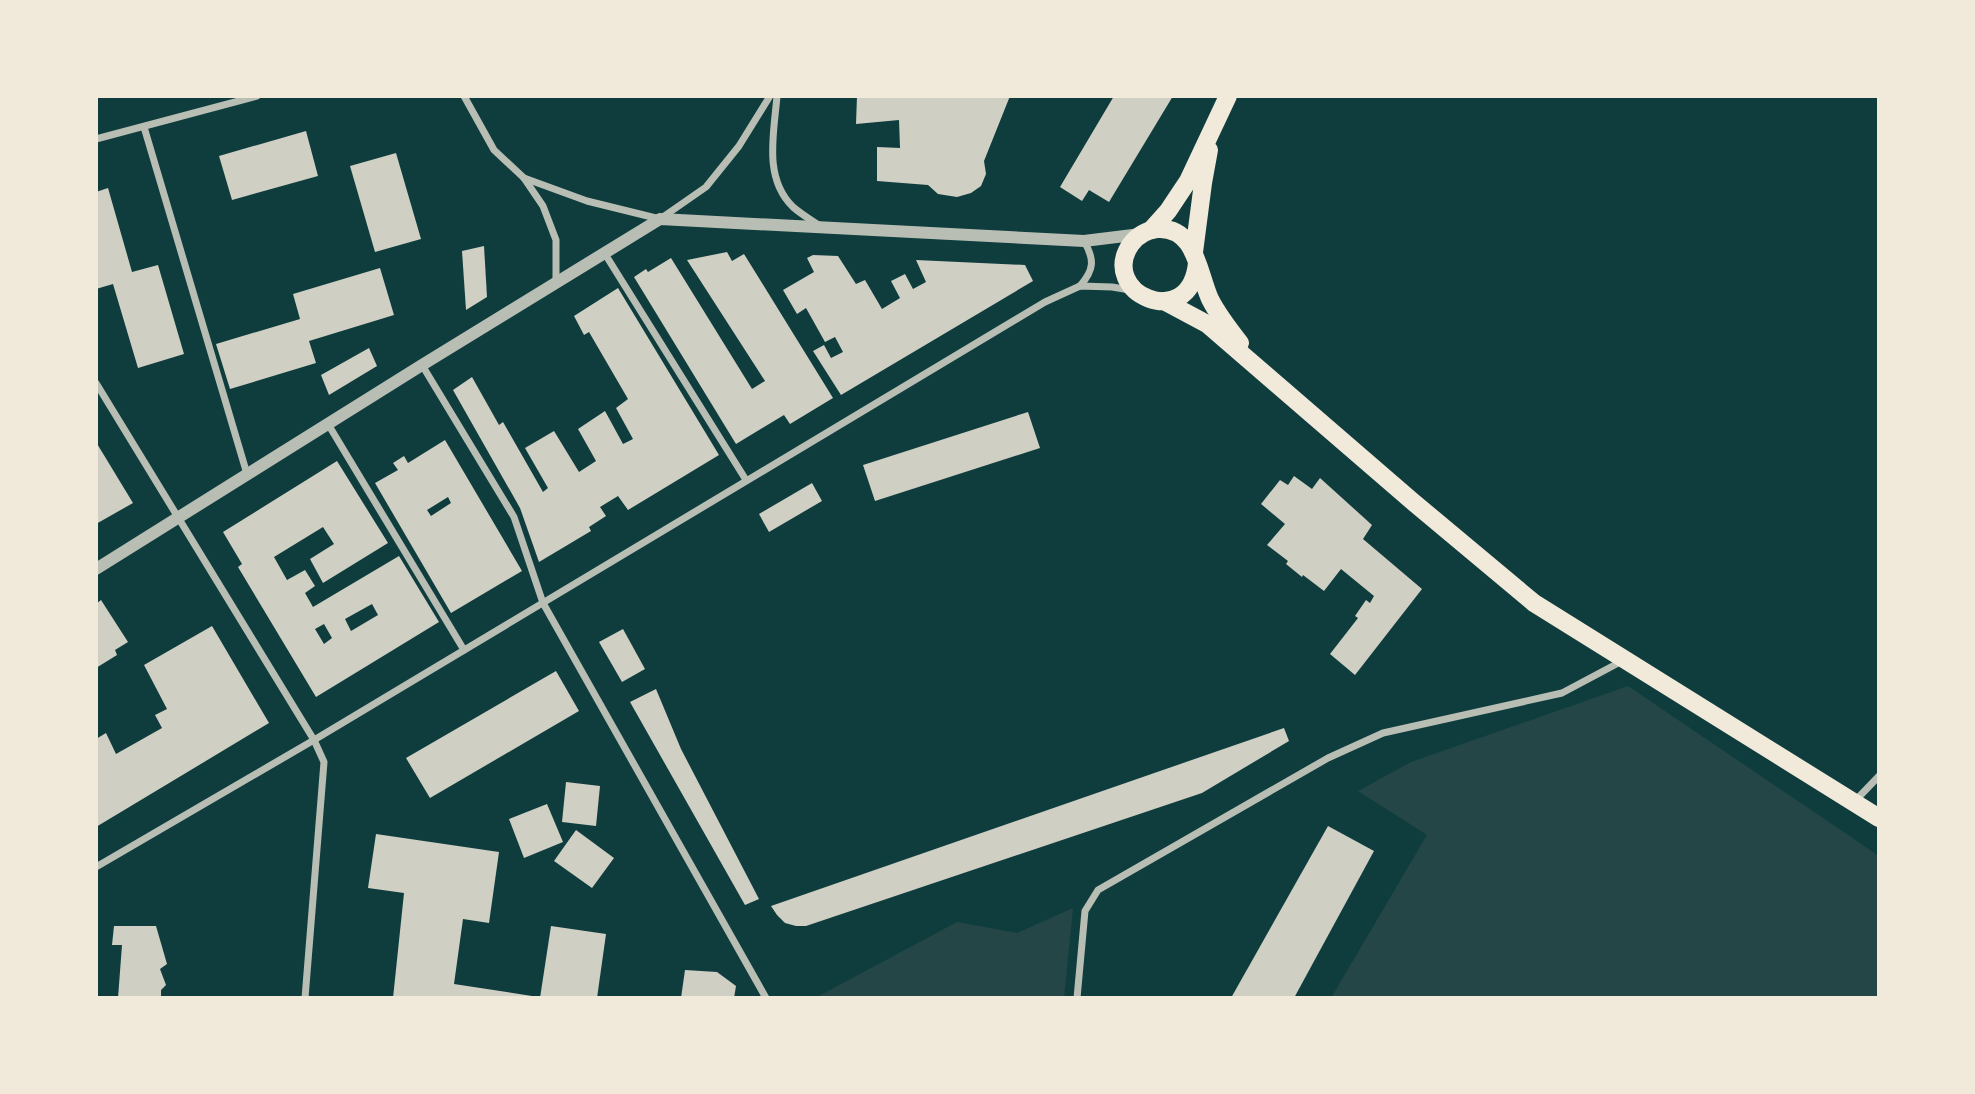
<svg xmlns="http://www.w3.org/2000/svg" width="1975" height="1094" font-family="Montserrat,sans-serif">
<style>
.green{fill:#244646}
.building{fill:#cfcfc3;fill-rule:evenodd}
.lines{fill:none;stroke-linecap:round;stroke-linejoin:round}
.minor{stroke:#b8beb3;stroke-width:7}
.tertiary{stroke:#b8beb3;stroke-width:12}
.primary{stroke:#f1e9da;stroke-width:18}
</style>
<rect width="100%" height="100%" fill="#0f3d3e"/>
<g class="green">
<polygon points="1628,686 1879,856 1879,998 1331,998 1427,835 1358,791 1411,762"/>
<polygon points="1073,908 1064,998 815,998 957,922 1017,933"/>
</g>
<g class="building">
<polygon points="857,96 1010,96 984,161 986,174 981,186 971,193 957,197 938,194 928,185 877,181 877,147 900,148 899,120 856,124"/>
<polygon points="1114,96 1173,96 1109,202 1089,190 1082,201 1060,187"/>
<polygon points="306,131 318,176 232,200 219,156"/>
<polygon points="396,153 421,239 375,252 350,166"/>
<polygon points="108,188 132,272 158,265 184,354 138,368 113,284 96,289 96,192"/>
<polygon points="484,246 487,297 466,310 462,251"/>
<polygon points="727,252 732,261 744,254 833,398 790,424 784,415 736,444 634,277 646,269 648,272 671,258 752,389 765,381 687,260"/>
<polygon points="813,255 838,256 856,284 865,280 882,309 900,298 891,281 905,274 913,289 926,282 916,260 1025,265 1033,281 841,395 813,351 824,345 831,358 843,352 835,337 825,342 806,308 797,314 783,290 814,272 807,258"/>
<polygon points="380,268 394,315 309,341 316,363 230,389 216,344 300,319 293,294"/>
<polygon points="618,288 719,455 628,510 618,496 600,507 606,516 589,527 591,531 539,562 520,508 453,390 472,377 499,425 503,422 543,492 548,488 525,448 554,431 579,472 596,461 578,429 605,411 623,444 633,439 616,408 628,399 589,332 584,335 574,316"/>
<polygon points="369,348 377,366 329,395 321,375"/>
<polygon points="1028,412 1040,448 875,501 863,465"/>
<path d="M445,440L522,571L451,613L375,483L398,470L393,463L404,456L408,463ZM448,497L451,503L431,516L427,510Z"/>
<polygon points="96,442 133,503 96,524"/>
<path d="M337,461L388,543L323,583L310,559L334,544L323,527L274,557L287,580L305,570L315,586L305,593L313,607L399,556L439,622L316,697L238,567L242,564L223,532ZM372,604L378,615L351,631L345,619ZM324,624L332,638L324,644L315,629Z"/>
<polygon points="1294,476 1312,489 1320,478 1372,525 1363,539 1422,589 1355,675 1330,654 1358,618 1355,616 1366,600 1370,603 1374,596 1341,569 1324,591 1303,575 1302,577 1286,564 1288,561 1267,545 1285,524 1261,504 1280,480 1288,485"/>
<polygon points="812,483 822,501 769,532 759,514"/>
<polygon points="101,600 128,642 115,650 117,655 96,668 96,604"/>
<polygon points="212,626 269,723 96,827 96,739 106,733 116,754 162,728 155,715 167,709 144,665"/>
<polygon points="623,629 645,669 622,682 599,642"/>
<polygon points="556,671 579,711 430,798 406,758"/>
<polygon points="656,689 681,749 759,899 745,905 630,702"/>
<polygon points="1284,728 1289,741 1202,793 806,926 796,926 785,923 777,915 771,906"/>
<polygon points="566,782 600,786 596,826 562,822"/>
<polygon points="547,804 563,842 524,858 509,819"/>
<polygon points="1328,826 1374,851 1294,998 1231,998"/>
<polygon points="576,830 614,858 592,888 554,861"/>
<polygon points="376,834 499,852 489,923 463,919 454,984 532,996 532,998 393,998 404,893 368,888"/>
<polygon points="114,926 156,926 167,964 160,969 166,985 161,990 161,998 118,998 122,945 112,945"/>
<polygon points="551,926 606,934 597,998 540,998"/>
<polygon points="685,970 717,972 736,986 734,998 681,998"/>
</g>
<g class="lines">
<g class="minor">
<polyline points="464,96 494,150 524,178 543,206 556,240 556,283"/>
<path d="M777,96C774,133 763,178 793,207C801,214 811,220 820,226"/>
<polyline points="144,127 247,474"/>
<polyline points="96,139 257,96"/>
<polyline points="524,178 587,201 660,219 706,187 739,146 770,96"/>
<polyline points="605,254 746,480"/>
<path d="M1080,286C1094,270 1095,260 1084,241"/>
<polyline points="422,365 514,517 543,603 766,998"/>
<polyline points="96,383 314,740 324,762 305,998"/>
<polyline points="328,424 464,650"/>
<polyline points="1855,801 1879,776"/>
<polyline points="96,867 314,740 1045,302 1080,286 1112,287 1130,290"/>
<polyline points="1077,998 1085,911 1098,890 1328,758 1383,733 1562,693 1624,660"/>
</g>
<polyline class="tertiary" points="96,569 422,365 660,219 1084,241 1141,234"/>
<g class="primary">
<polyline points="1151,230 1168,211 1188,181 1228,96"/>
<polyline points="1194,252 1203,183 1209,150"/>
<path d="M1197,263C1190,334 1097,293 1131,244C1137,236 1147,230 1157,229C1196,226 1198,273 1210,299C1218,315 1229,329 1240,343"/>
<polyline points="1164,301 1207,324 1412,501 1534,603 1879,818"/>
</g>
</g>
<rect width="1975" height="1094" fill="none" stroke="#f1e9da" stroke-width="196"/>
</svg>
